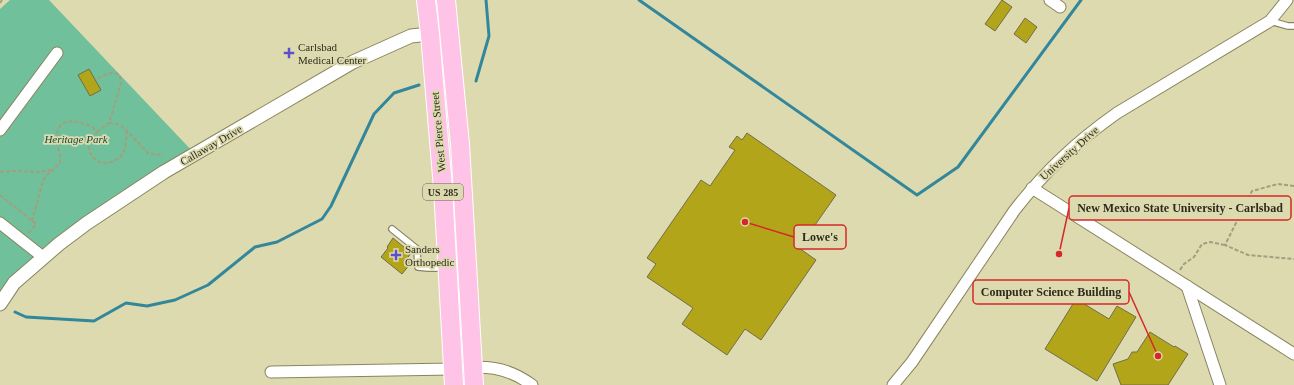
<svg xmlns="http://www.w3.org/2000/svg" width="1294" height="385" font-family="Georgia,serif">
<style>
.green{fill:#70c09b}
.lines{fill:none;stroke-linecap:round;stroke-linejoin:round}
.stream{stroke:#33879b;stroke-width:3}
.building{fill:#b3a51a;stroke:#716d48}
.service-casing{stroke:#89855e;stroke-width:8}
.minor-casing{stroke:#89855e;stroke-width:13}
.tertiary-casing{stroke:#89855e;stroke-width:15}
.trunk-casing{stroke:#fff;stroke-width:20}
.path{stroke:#a29f7e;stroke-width:2;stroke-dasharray:4 2;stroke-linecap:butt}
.service{stroke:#fff;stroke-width:5.5}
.minor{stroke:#fff;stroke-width:11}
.tertiary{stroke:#fff;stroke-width:13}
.trunk{stroke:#fec3e6;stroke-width:18}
.poi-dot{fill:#5d50c8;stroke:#dedab0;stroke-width:1.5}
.labels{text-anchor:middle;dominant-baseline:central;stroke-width:3.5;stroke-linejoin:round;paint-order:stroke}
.shield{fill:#dedab0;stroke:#626048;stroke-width:1}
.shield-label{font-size:10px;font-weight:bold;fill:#2d2c1c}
.poi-label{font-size:11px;fill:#2d2c1c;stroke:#dedab0;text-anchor:start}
.street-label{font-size:11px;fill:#2d2c1c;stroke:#dedab0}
.park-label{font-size:11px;font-style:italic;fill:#114a34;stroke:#dedab0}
.leader{fill:none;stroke:#d62828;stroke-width:1.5}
.callout-dot{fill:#d62828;stroke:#dedab0;stroke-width:1.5}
.callout{fill:#dedab0;stroke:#d62828;stroke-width:1.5}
.callout-label{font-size:12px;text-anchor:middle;font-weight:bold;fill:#2d2c1c}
</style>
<rect width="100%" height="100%" fill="#dedab0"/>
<polygon class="green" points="10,0 49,0 195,154 87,223 0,304 0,9"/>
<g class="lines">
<g class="stream">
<polyline points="639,0 917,195 958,167 1081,0"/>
<polyline points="476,81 489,36 486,0"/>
<polyline points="15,312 26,317 94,321 126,303 147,306 175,300 208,285 255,247 277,242 322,219 331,206 374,114 394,93 419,85"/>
</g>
</g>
<g class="building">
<polygon points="1002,0 1012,7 995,31 985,24"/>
<polygon points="1025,18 1037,27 1026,43 1014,34"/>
<polygon points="89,69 101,90 90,96 78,75"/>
<polygon points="747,133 836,195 799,248 816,260 761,340 745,329 727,355 682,324 693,308 647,277 656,264 647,258 701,180 710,186 735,150 729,147 737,136 742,140"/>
<polygon points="393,238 411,253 406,260 411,263 402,274 381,257 388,248 387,247"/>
<polygon points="1076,299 1109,319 1117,306 1136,317 1097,381 1045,349"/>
<polygon points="1150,332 1174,347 1175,346 1188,354 1168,385 1121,385 1113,364 1128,359 1132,352 1137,352"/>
</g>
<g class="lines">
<g class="service-casing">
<g id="service">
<polyline points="1270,21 1288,26 1294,26"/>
<polyline points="392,229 417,249 418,267 428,268 445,268"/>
</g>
</g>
<g class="minor-casing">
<g id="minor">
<polyline points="1050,0 1060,7"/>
<polyline points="0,130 57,53"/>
<polyline points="1032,188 1294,354"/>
<polyline points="0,223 43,257"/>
<polyline points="1187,286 1220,385"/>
<path d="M271,372L453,369C484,365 506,366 532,385"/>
<path d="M893,385L912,362L1014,211C1045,171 1076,142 1117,113L1270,21L1287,0"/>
</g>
</g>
<g class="tertiary-casing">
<polyline id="tertiary" points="0,304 14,283 59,244 87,223 164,172 353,62 411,36 439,33"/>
</g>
<g class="trunk-casing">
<g id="trunk">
<polyline points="426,0 430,34 443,188 454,385"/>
<polyline points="446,0 460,144 474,385"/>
</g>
</g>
<g class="path">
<polyline points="0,3 2,0"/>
<polyline points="109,123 118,124 123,127 148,153 158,155 163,154"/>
<path d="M98,131C95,135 90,139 89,144C88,148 90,152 92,156C100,167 117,164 123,153C126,146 126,138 127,131"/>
<polyline points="0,172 13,171 38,172 52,170"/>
<polyline points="1294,186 1278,184 1252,191 1225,245 1248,255 1294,259"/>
<polyline points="0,195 36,224 28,234"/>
<path d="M32,221L43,181L46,176L60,163C61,154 57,146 57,138C56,112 86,122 98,131L109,123L121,83C121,67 106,73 98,79"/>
<polyline points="1180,270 1184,264 1194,257 1202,244 1210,242 1225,245"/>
</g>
<use href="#service" class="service"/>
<use href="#minor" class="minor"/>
<use href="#tertiary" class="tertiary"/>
<use href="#trunk" class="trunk"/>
</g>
<g class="poi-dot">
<path d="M287 47h4v4h4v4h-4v4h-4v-4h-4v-4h4z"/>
<path d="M394 249h4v4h4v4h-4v4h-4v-4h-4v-4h4z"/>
</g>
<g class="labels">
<rect class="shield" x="423" y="184" width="40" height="16" rx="3"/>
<g class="shield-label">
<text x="443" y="192">US 285</text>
</g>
<g class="poi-label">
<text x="298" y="47">Carlsbad<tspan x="298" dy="13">Medical Center</tspan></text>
<text x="405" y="249">Sanders<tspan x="405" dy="13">Orthopedic</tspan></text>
</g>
<g class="street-label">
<text transform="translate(438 132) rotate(-95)">West Pierce Street</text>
<text transform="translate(211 145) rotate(-30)">Callaway Drive</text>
<text transform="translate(1069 153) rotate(-42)">University Drive</text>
</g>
<g class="park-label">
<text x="76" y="139">Heritage Park</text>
</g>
</g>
<path class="leader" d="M1059 254L1069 208M745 222L794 237M1158 356L1129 292"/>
<g class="callout-dot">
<circle cx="1059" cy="254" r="4"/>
<circle cx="745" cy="222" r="4"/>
<circle cx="1158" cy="356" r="4"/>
</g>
<g class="callout">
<rect x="1069" y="196" width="222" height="24" rx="4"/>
<rect x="794" y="225" width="52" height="24" rx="4"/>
<rect x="973" y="280" width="156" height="24" rx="4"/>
</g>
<g class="callout-label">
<text x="1180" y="212">New Mexico State University - Carlsbad</text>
<text x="820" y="241">Lowe's</text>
<text x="1051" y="296">Computer Science Building</text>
</g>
</svg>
